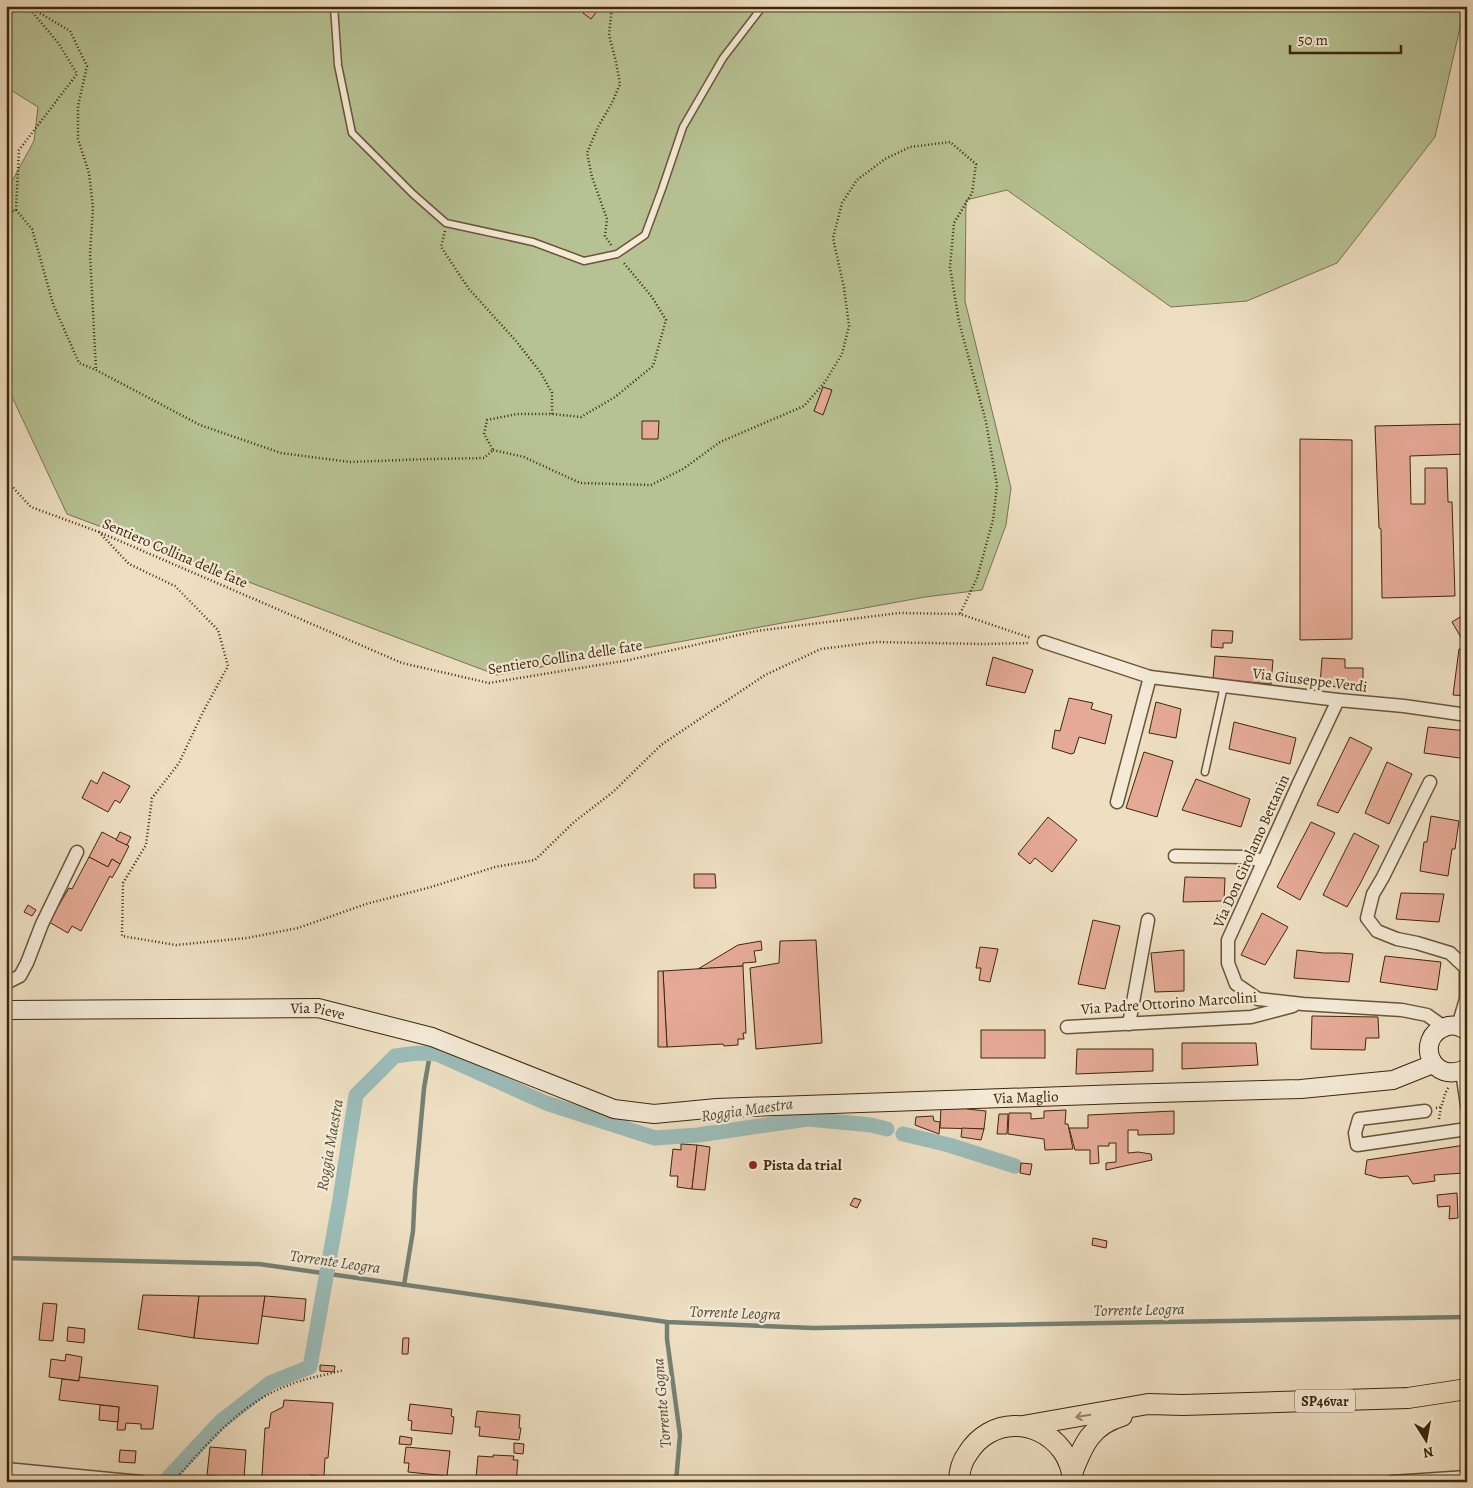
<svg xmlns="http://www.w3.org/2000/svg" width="1473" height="1488" font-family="Alegreya,serif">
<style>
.green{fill:#b7c294;stroke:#7a744e}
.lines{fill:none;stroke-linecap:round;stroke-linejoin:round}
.stream{stroke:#758073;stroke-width:4.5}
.canal{stroke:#9bbcb9;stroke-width:15}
.building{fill:#e5aa97;stroke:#3d2709}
.lane-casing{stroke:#695537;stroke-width:9}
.street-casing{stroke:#695537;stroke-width:15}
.secondary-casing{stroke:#3d2709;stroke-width:20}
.primary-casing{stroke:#3d2709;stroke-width:22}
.path{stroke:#3d2709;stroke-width:2.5;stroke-dasharray:1 2.5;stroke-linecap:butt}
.lane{stroke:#f4ead7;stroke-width:6}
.street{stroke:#f4ead7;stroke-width:12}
.secondary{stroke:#f4ead7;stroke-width:18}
.primary{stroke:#eedfc2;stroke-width:20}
.oneway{stroke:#968366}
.poi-dot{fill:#8f2418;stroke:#f4ead7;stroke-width:2}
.labels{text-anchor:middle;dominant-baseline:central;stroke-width:4.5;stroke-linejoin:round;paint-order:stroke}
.shield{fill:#f4ead7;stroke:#746247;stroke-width:1}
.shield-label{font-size:14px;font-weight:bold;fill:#3d2709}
.street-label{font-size:15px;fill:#3d2709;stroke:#f4ead7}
.poi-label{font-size:15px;font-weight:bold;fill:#3d2709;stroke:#f4ead7;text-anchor:start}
.water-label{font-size:16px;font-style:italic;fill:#544c35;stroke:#f4ead7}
</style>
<rect width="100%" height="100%" fill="#eedfc2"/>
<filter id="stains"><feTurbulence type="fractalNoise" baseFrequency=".004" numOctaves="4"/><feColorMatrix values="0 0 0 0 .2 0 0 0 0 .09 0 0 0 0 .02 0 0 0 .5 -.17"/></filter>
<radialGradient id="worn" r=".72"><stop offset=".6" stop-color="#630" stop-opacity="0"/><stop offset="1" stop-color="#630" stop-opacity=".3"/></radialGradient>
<polygon class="green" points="6,6 1465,6 1435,137 1337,263 1247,301 1171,307 1007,190 966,200 965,301 1011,488 1006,525 982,590 925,597 497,675 67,514 6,384 6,192 34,141 38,107 6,87"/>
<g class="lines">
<g class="stream">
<polyline points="6,1258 259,1264 667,1322 814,1328 1467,1317"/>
<polyline points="404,1285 413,1231 415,1189 424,1088 430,1054"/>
<polyline points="667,1322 667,1339 680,1435 676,1482"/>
</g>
<g class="canal">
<polyline points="903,1134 949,1145 1015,1166"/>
<polyline points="165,1481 220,1422 270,1383 310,1367 340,1199 356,1095 395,1056 418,1053 437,1054 546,1103 655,1138 698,1135 808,1119 871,1125 887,1129"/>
</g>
</g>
<g class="building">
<polygon points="588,6 601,6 591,19 583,13"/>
<polygon points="823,387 832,390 823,415 814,411"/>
<polygon points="642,421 659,421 658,439 642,439"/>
<polygon points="1467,424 1467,454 1410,456 1411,504 1425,504 1425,468 1447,468 1448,502 1452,502 1455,596 1382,598 1381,529 1379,528 1375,426"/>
<polygon points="1300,439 1352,440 1352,639 1300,640"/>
<polygon points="1465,614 1467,617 1467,696 1453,695 1459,649 1462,649 1463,641 1452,622"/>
<polygon points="1212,630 1233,631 1232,643 1223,643 1223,648 1211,647"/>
<polygon points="1215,656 1273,660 1271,684 1213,679"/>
<polygon points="993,657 1033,670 1025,693 986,685"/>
<polygon points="1322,658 1345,659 1345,668 1363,668 1363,690 1320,685"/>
<polygon points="1069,698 1093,703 1091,709 1112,715 1105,744 1079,737 1074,753 1071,754 1052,748 1055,730 1060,731"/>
<polygon points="1156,702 1181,709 1176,738 1149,733"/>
<polygon points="1234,722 1296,738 1290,764 1229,749"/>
<polygon points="1428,727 1467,731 1467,759 1424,753"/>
<polygon points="1350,737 1372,748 1338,813 1317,805"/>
<polygon points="1144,752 1173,761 1157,817 1126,808"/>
<polygon points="1387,762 1412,774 1389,824 1365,813"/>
<polygon points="103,772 130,786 120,803 115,800 108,812 82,798 91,780 97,784"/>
<polygon points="1196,779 1250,799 1241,827 1182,810"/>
<polygon points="1431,816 1459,821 1455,849 1452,849 1448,876 1420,871 1424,842 1427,842"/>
<polygon points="1048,817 1077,840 1052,872 1035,858 1030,864 1018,854"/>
<polygon points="1311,822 1335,833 1300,900 1277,887"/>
<polygon points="102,832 129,846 120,864 112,859 108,867 89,857"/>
<polygon points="120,832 131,837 127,845 116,840"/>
<polygon points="1354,833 1379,846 1360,884 1347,907 1323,895"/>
<polygon points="89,857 108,867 112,859 120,864 112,878 110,876 81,931 72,926 68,933 49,922 69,888 72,889"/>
<polygon points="694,874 715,874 716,888 694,888"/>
<polygon points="1185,877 1225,878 1224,901 1183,902"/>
<polygon points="1401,893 1444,894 1439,922 1396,919"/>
<polygon points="28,905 36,910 32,916 24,912"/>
<polygon points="1262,913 1288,927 1265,965 1241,955"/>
<polygon points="1093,920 1120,926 1105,989 1078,984"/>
<polygon points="816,940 822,1043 756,1049 750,968 779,963 780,941"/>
<polygon points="761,941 762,950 754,951 756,962 743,963 743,966 698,969 738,945"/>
<polygon points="980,947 998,949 990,982 979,980 981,968 976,968"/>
<polygon points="1184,950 1184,991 1155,992 1151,953"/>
<polygon points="1297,950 1324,953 1340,953 1353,954 1349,982 1294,978"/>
<polygon points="1385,956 1441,962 1437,990 1380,982"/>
<polygon points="743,966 746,1033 743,1033 744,1039 738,1039 738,1045 724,1046 723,1044 667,1047 663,971"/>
<polygon points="658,971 663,971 667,1047 658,1047"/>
<polygon points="1312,1016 1378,1017 1379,1038 1366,1038 1365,1050 1311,1049"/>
<rect x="981" y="1030" width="64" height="28"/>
<polygon points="1182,1043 1256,1043 1258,1065 1182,1069"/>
<polygon points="1077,1049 1153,1049 1153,1071 1076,1074"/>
<polygon points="941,1106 967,1107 967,1109 986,1111 984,1129 940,1128"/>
<polygon points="1066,1110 1065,1124 1068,1124 1073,1149 1045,1150 1044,1139 1008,1134 1009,1113 1031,1113 1031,1119 1044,1118 1044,1111"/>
<polygon points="1174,1111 1174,1134 1138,1135 1138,1130 1128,1130 1128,1153 1138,1152 1151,1154 1152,1160 1106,1170 1106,1163 1116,1162 1116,1143 1109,1143 1109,1146 1098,1146 1099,1163 1090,1164 1090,1150 1075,1150 1069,1128 1088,1128 1088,1115"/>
<polygon points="999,1114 1008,1114 1007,1134 997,1134"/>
<polygon points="933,1116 934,1121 940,1122 939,1134 915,1125 916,1117"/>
<polygon points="962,1128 984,1129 981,1140 961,1137"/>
<polygon points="681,1144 697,1145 692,1189 677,1187 678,1176 670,1176 673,1149 681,1150"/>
<polygon points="697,1145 710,1147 705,1190 692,1189"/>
<polygon points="1465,1145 1467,1145 1467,1177 1464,1173 1434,1175 1435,1181 1413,1184 1408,1176 1380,1178 1365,1174 1367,1160"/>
<polygon points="1021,1163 1032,1164 1030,1175 1020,1173"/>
<polygon points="1457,1193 1458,1218 1449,1219 1450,1206 1438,1207 1437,1195"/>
<polygon points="854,1198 861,1200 857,1208 850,1205"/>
<polygon points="1093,1238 1107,1241 1106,1248 1092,1245"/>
<polygon points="143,1295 199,1296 194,1338 138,1329"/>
<polygon points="199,1296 265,1296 258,1344 194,1338"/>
<polygon points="265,1296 306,1299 304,1321 262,1316"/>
<polygon points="43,1303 57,1304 53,1341 39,1340"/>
<polygon points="68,1327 85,1329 84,1343 67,1341"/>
<polygon points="403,1338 409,1338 408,1354 402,1354"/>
<polygon points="66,1354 82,1357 79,1381 49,1377 51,1359 65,1361"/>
<polygon points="320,1365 335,1366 334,1372 320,1371"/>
<polygon points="79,1377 158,1386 153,1429 141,1429 141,1424 126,1423 125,1430 117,1430 119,1407 59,1400 62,1379 79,1381"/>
<polygon points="284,1400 333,1403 328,1458 325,1458 324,1477 310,1475 310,1481 262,1476 265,1428 269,1428 271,1413 283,1407"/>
<polygon points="410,1404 452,1409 451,1416 454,1417 452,1434 411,1430 412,1421 408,1420"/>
<polygon points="100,1405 119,1407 118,1422 99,1420"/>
<polygon points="477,1411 520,1415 519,1428 521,1428 519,1440 479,1436 480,1427 475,1427"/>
<polygon points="400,1436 412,1438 411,1445 399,1444"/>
<polygon points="514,1443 524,1444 523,1454 514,1453"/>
<polygon points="210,1447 246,1450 244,1479 207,1475"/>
<polygon points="406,1447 450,1451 447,1476 408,1472 409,1463 404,1463"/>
<polygon points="120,1450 136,1451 135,1463 119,1462"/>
<polygon points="493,1455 514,1456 513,1460 518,1460 516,1482 497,1482 497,1480 476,1478 478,1456 493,1457"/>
</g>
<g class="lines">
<g class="lane-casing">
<g id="lane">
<polyline points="334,6 338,65 352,133 413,194 446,223 533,242 584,261 617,254 645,235 662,189 683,127 723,58 763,6"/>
<polyline points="1205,772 1224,686"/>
<polyline points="1459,1072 1467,1125"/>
</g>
</g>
<g class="street-casing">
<g id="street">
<polyline points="1044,642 1150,677 1338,700 1404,706 1467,715"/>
<polyline points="1338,700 1298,785 1228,940 1228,963 1236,984 1258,999 1303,1004 1402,1010 1427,1015 1444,1027"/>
<polyline points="1430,782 1383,877 1373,894 1367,918 1377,931 1397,939 1417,943 1450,953 1466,968 1466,999 1458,1026"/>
<polyline points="1117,802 1150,677"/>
<polyline points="1175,856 1244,857 1264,861"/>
<polyline points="6,983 20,976 27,963 42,924 77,852"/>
<polyline points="1129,1024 1148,920"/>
<polyline points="1067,1027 1251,1017 1293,1006"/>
<polyline points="1425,1111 1359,1119 1355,1133 1357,1145 1467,1129"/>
<polyline points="6,1469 141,1482"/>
<polyline points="1392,1482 1467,1477"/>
</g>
</g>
<g class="secondary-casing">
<g id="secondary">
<path id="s1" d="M6,1010L318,1008L432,1037L614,1109L654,1114L717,1108L1121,1094L1301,1089L1393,1080L1433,1064"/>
<path d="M1467,1031C1460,1026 1452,1024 1445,1027C1414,1038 1431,1087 1467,1068"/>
</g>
</g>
<g class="primary-casing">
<g id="primary">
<polyline points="1023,1426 1148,1404 1183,1405 1408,1398 1467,1389"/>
<path d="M1072,1473C1083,1445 1091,1425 1122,1416"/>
<path d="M959,1482C959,1472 962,1461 968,1453C990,1418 1037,1417 1062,1450C1068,1458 1073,1471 1073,1482"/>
</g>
</g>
<g class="path">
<polyline points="28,6 70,31 87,66 78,106 78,139 89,173 93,208 90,254 96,370"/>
<polyline points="16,210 19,150 77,74 59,44 28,7"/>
<polyline points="6,213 16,210 32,229 53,304 79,363 96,370 200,425 281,453 350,462 429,459 484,458 493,450 484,434 487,420 517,414 552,414 581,417 615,397 653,366 666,320 652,297 623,262"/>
<polyline points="445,231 441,247 469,289 516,341 541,373 552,393 552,414"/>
<polyline points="611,245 605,236 607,219 592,177 587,153 598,127 612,103 620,84 616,62 609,35 612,6"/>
<polyline points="493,450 524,457 580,483 651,485 683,469 720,442 804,406 825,382 842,354 849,326 844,288 833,238 842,203 857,180 885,159 910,147 950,142 976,164 972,193 954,223 950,267 959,322 986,422 997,485 993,520 977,578 960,614"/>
<polyline points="6,480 31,507 99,532 402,663 489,683 629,660 756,631 899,613 960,614 1031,638"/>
<polyline points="99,532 129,564 175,586 218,630 228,666 203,712 179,763 152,798 146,845 123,883 122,936 176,945 247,938 298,928 366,904 431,887 495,867 535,860 574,822 613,792 661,745 765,675 821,649 876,642 983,644 1030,643"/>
<path d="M1436,1108L1441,1107C1444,1100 1444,1093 1449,1087"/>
<polyline points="1439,1119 1441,1107"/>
<path d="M173,1482C206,1445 240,1403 289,1385C306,1378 326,1375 344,1370"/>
</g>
<use href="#lane" class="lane"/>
<use href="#street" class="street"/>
<use href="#secondary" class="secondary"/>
<use href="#primary" class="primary"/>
</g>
<defs><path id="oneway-shaft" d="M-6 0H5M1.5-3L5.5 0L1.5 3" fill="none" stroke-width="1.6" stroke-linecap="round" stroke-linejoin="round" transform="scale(1.25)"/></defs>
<use class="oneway" href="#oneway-shaft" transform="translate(1083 1416) rotate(170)"/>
<circle class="poi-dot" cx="753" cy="1165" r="5"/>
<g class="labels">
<rect class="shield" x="1295" y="1389.5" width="60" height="23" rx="4"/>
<g class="shield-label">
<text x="1325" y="1401">SP46var</text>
</g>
<g class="street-label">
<text transform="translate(175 553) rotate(23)">Sentiero Collina delle fate</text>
<text transform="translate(565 657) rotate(-9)">Sentiero Collina delle fate</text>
<text transform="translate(1310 680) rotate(7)">Via Giuseppe Verdi</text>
<text transform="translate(1251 851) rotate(-66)">Via Don Girolamo Bettanin</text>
<text transform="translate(1169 1003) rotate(-4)">Via Padre Ottorino Marcolini</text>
<text stroke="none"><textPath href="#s1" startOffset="312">Via Pieve</textPath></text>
<text stroke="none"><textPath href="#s1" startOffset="1038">Via Maglio</textPath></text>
</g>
<g class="poi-label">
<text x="763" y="1165">Pista da trial</text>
</g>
<g class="water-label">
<text transform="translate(747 1110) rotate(-8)">Roggia Maestra</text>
<text transform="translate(330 1145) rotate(-80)">Roggia Maestra</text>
<text transform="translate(335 1262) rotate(8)">Torrente Leogra</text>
<text transform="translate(1139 1310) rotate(-1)">Torrente Leogra</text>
<text transform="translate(735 1313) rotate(2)">Torrente Leogra</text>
<text transform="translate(662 1403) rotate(-95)">Torrente Gogna</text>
</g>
</g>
<rect width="1473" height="1488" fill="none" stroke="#eedfc2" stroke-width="25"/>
<rect x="8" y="8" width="1458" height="1473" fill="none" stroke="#3d2709" stroke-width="2.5"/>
<rect x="12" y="12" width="1448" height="1463" fill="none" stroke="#3d2709"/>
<g transform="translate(1426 1440) rotate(169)" stroke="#f4ead7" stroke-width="4" paint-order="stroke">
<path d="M0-4L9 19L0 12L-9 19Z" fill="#3d2709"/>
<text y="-8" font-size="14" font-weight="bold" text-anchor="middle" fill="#3d2709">N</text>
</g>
<path d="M1290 45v8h111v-8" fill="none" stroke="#3d2709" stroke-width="2.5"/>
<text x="1298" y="45" font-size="15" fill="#3d2709" stroke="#f4ead7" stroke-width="4" paint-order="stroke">50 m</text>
<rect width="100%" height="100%" filter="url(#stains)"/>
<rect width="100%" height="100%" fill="url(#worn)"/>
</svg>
